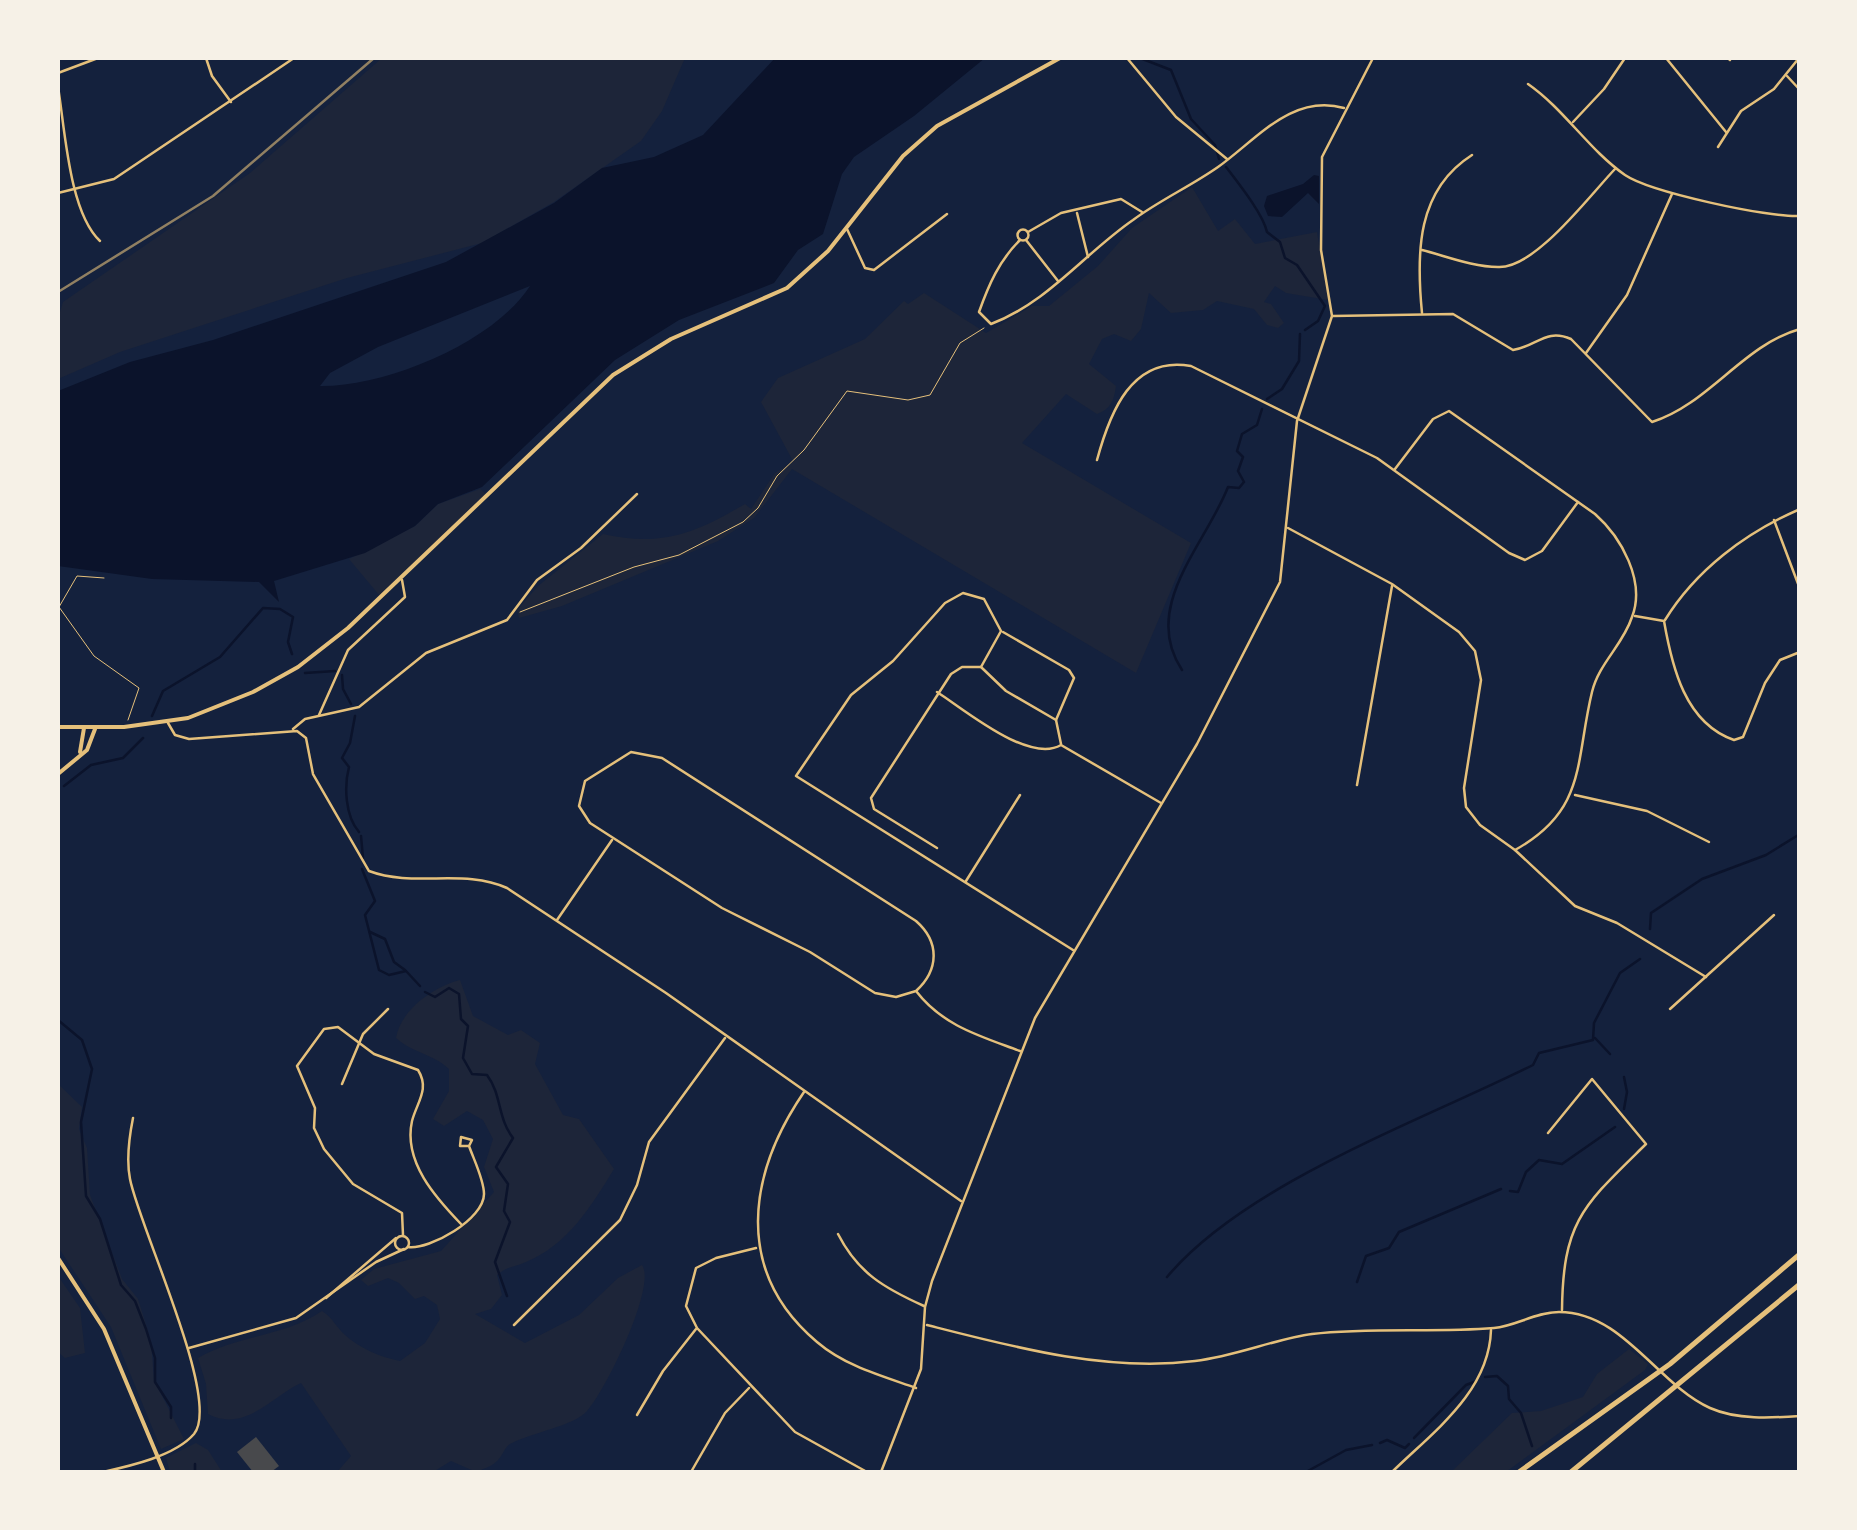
<svg xmlns="http://www.w3.org/2000/svg" width="1857" height="1530" font-family="'Varela Round',sans-serif">
<style>
.green{fill:#1d2539}
.water{fill:#0b132b;fill-rule:evenodd}
.lines{fill:none;stroke-linecap:round;stroke-linejoin:round}
.stream{stroke:#0b132b;stroke-width:2.5}
.building{fill:#48494c}
.path{stroke:#e5c07b;stroke-width:1}
.minor{stroke:#e5c07b;stroke-width:2.5}
.tertiary{stroke:#e5c07b;stroke-width:2.5}
.secondary{stroke:#e5c07b;stroke-width:4}
.motorway{stroke:#e5c07b;stroke-width:5}
.rail{stroke:#918062;stroke-width:2.5}
</style>
<rect width="100%" height="100%" fill="#14213d"/>
<g class="green">
<polygon points="382,58 685,58 662,111 641,141 554,202 482,243 347,278 120,352 58,379 58,318 63,302 250,173"/>
<path d="M1192,187L1218,231L1235,219L1255,244L1317,232L1328,300L1286,293L1275,286L1264,302L1271,304L1284,323L1278,328L1267,325L1254,309L1217,301L1203,310L1171,313L1149,293L1141,329L1131,341L1114,334L1102,339L1089,364L1116,386C1114,400 1111,409 1097,414L1066,394L1022,443L1191,543L1136,673L792,469L754,518L718,541L562,606L519,618L517,610L538,586L603,534C661,547 694,534 745,504L751,509L775,473L793,461L761,402L778,378L865,339L904,301L908,304L924,293L986,333L1032,306H1049L1098,266L1132,228Z"/>
<polygon points="480,489 487,495 380,596 349,559 415,526 438,504"/>
<path d="M460,980L473,1016L508,1035L521,1030L540,1043L535,1064L563,1115L579,1119L614,1169C592,1205 568,1245 526,1262C515,1267 508,1266 497,1275L502,1295L491,1309L475,1314L525,1343L579,1315L618,1278L642,1265C657,1286 605,1392 587,1411C574,1426 530,1433 510,1444C504,1448 502,1457 496,1462C491,1467 482,1469 476,1472L451,1461L433,1472H337L351,1456L301,1383C271,1397 245,1433 208,1414L206,1384L198,1358C237,1335 284,1337 322,1311C333,1318 336,1327 345,1335C361,1349 380,1357 400,1361L425,1343L440,1319L437,1305L424,1296L415,1299L399,1283L388,1278L368,1286L361,1280L374,1269L441,1251L494,1192L484,1167L493,1139L483,1120L467,1111L444,1126L433,1119L449,1091V1069C432,1053 414,1054 396,1038C401,1009 434,987 460,980Z"/>
<polygon points="58,1084 82,1107 79,1129 87,1148 90,1195 122,1279 138,1299 151,1341 154,1380 184,1439 161,1449 111,1327 58,1247"/>
<polygon points="58,1276 80,1308 85,1353 65,1358 58,1352"/>
<polygon points="1629,1349 1648,1364 1645,1370 1506,1472 1451,1472 1512,1413 1541,1411 1583,1397 1597,1374"/>
<polygon points="196,1443 208,1450 222,1472 170,1472 166,1458"/>
</g>
<g class="water">
<path d="M775,58H985L914,116L854,157L842,174L823,234L798,250L774,283L679,320L615,360L482,487L438,504L415,526L365,553L274,581L279,602L259,582L152,579L58,566V391L130,362L213,340L446,262L554,203L602,168L654,157L703,135ZM530,286C494,342 386,387 320,386L330,373L378,347Z"/>
<polygon points="1314,175 1319,176 1319,204 1308,193 1282,217 1268,216 1264,206 1267,196 1303,184"/>
</g>
<g class="lines">
<g class="stream">
<polyline points="1140,58 1171,70 1191,119 1215,145 1219,159"/>
<path d="M1226,167C1239,184 1263,214 1267,232L1280,242L1285,258L1297,265L1325,306L1318,321L1305,330"/>
<polyline points="1267,399 1282,389 1299,361 1300,334"/>
<path d="M1182,670C1140,607 1206,544 1228,487L1239,488L1244,482L1238,471L1243,457L1237,451L1242,434L1257,425L1262,409"/>
<polyline points="305,673 335,671"/>
<polyline points="342,675 343,689 351,704"/>
<polyline points="152,716 163,691 220,657 263,608 280,609 293,617 288,642 292,654"/>
<path d="M355,716L350,743L342,758L349,767C344,786 345,816 359,832"/>
<polyline points="64,786 91,765 123,758 143,738"/>
<polyline points="361,836 363,858"/>
<polyline points="362,869 375,901 365,915 379,970 389,975 406,971 420,986"/>
<polyline points="1650,929 1651,913 1702,879 1766,855 1800,834"/>
<polyline points="370,932 385,939 394,962 405,970"/>
<path d="M425,992L435,997L449,988L459,994L461,1019L468,1026L463,1058L472,1074L487,1075C502,1095 497,1117 513,1138L496,1167L508,1184L504,1211L510,1222L495,1262L507,1296"/>
<polyline points="58,1020 82,1040 92,1069 81,1122 86,1196 100,1219 121,1285 135,1301 146,1329 155,1358 155,1382 171,1407 171,1418"/>
<polyline points="1595,1038 1610,1054"/>
<polyline points="1624,1077 1627,1092 1624,1109"/>
<polyline points="1510,1191 1518,1192 1526,1172 1539,1160 1562,1164 1615,1127"/>
<path d="M1167,1277C1246,1183 1421,1121 1533,1065L1539,1053L1593,1040L1594,1023L1620,973L1640,959"/>
<polyline points="1357,1282 1366,1256 1389,1248 1399,1232 1501,1189"/>
<polyline points="1485,1377 1497,1376 1508,1386 1509,1399 1521,1413 1532,1446"/>
<polyline points="1414,1438 1466,1385 1474,1382"/>
<polyline points="1380,1443 1387,1440 1405,1448 1409,1444"/>
<polyline points="195,1464 195,1472"/>
<polyline points="1306,1472 1346,1450 1372,1445"/>
</g>
</g>
<polygon class="building" points="256,1437 279,1466 271,1472 253,1472 237,1452"/>
<g class="lines">
<g class="path">
<polyline points="104,578 77,576 59,607 94,656 139,688 128,720"/>
<polyline points="520,612 634,567 679,555 743,522 758,508 777,476 804,450 847,391 908,400 930,395 960,343 984,328"/>
</g>
<g class="minor">
<polyline points="206,58 212,76 231,102"/>
<polyline points="1127,58 1176,117 1227,159"/>
<polyline points="1666,58 1726,132"/>
<polyline points="1728,58 1730,60"/>
<polyline points="58,73 98,58"/>
<polyline points="1787,76 1800,90"/>
<path d="M1528,84C1564,109 1589,150 1625,175C1650,192 1769,218 1800,216"/>
<path d="M58,87C65,129 69,212 100,241"/>
<polyline points="1573,122 1604,89 1625,58"/>
<polyline points="1718,147 1741,111 1774,89 1799,58"/>
<polyline points="58,193 114,179 294,58"/>
<polyline points="1077,213 1088,257"/>
<polyline points="847,229 865,268 874,270 947,214"/>
<circle cx="1023" cy="235" r="5.5"/>
<polyline points="1028,232 1061,213 1121,199 1142,212"/>
<path d="M1020,240C999,261 989,284 979,312L991,324C1047,303 1085,253 1133,220C1160,200 1191,186 1218,167C1256,140 1292,93 1344,108"/>
<polyline points="1026,240 1058,281"/>
<path d="M1422,250C1446,256 1473,267 1498,267C1535,269 1590,195 1615,169"/>
<path d="M1422,313C1416,252 1417,190 1472,155"/>
<path d="M1333,316L1453,314L1513,350C1537,346 1546,328 1571,339L1652,422C1709,404 1743,345 1800,329"/>
<polyline points="1586,353 1627,295 1672,194"/>
<path d="M1097,460C1110,412 1132,355 1191,366L1377,458L1509,553L1525,560L1542,551L1578,502"/>
<path d="M1395,469L1433,419L1449,411L1595,514C1621,537 1646,581 1632,617C1623,645 1599,663 1592,692C1575,762 1587,810 1515,850"/>
<polyline points="1774,520 1800,589"/>
<polyline points="1288,528 1392,584 1459,632 1475,651 1481,680 1464,788 1466,807 1480,825 1515,850 1575,906 1617,923 1706,977"/>
<path d="M1635,616L1664,621C1672,667 1685,723 1734,740L1743,737L1765,683L1780,660L1800,652"/>
<path d="M1665,620C1696,570 1745,533 1800,509"/>
<polyline points="1003,632 1069,670 1074,678 1056,720 1061,744"/>
<polyline points="981,667 1001,631 984,599 963,593 945,603 893,661 851,695 796,776 1073,950"/>
<path d="M937,692C965,710 1029,764 1061,745L1161,803"/>
<polyline points="319,715 348,650 405,597 402,580"/>
<path d="M168,723L175,735L189,739L297,731L306,738L313,774L369,871C414,888 464,868 507,888L666,993L961,1201"/>
<polyline points="293,729 305,719 359,707 426,653 507,620 537,580 581,548 637,494"/>
<polyline points="1357,785 1392,586"/>
<polyline points="1575,795 1647,811 1709,842"/>
<polyline points="937,848 874,809 871,798 951,674 962,667 981,667 1006,691 1056,720"/>
<polyline points="966,881 1020,795"/>
<polyline points="557,920 612,840"/>
<path d="M916,991L896,997L875,993L810,952L722,908L590,823L579,806L585,781L631,752L662,758L916,921C940,942 939,970 916,991C943,1026 980,1036 1020,1051"/>
<polyline points="1670,1009 1774,915"/>
<polyline points="342,1084 363,1034 388,1009"/>
<path d="M804,1092C748,1174 733,1271 817,1342C845,1366 882,1376 916,1388"/>
<path d="M1548,1133L1592,1079L1646,1144C1584,1205 1563,1220 1562,1310"/>
<path d="M838,1234C858,1273 884,1288 924,1306"/>
<path d="M403,1235L402,1213L353,1184L324,1149L314,1128L315,1108L297,1066L324,1029L338,1027L374,1054L418,1070C430,1089 417,1102 412,1121C403,1162 436,1198 461,1224"/>
<circle cx="402" cy="1243" r="7"/>
<path d="M408,1247C430,1250 484,1219 484,1194C484,1180 474,1160 469,1146L472,1140L461,1137L460,1146H469"/>
<polyline points="756,1248 716,1258 696,1268 686,1306 697,1328 795,1432 867,1472"/>
<polyline points="326,1298 396,1238"/>
<polyline points="514,1325 620,1220 637,1185 649,1142 725,1038"/>
<polyline points="189,1348 296,1318 376,1262 404,1249"/>
<polyline points="637,1415 663,1371 696,1329"/>
<path d="M103,1472C130,1466 175,1456 194,1434C222,1400 139,1227 130,1179C126,1159 129,1138 133,1118"/>
<polyline points="691,1472 725,1413 749,1388"/>
<path d="M1392,1472C1434,1431 1489,1392 1491,1330"/>
</g>
<g class="tertiary">
<path d="M927,1325C1013,1347 1105,1372 1195,1361C1236,1356 1275,1339 1312,1334C1373,1327 1434,1333 1494,1328C1516,1326 1536,1312 1559,1312C1623,1312 1657,1384 1710,1408C1737,1420 1771,1418 1800,1416"/>
<polyline points="881,1472 921,1369 925,1307 932,1281 1035,1018 1197,744 1280,582 1297,421 1332,316 1321,250 1322,157 1373,58"/>
</g>
<g class="secondary">
<polyline points="58,727 124,727 188,718 253,692 298,667 348,628 613,375 671,339 787,288 828,251 903,156 937,126 1060,58"/>
<polyline points="80,752 84,728"/>
<polyline points="58,774 87,750 95,729"/>
<polyline points="58,1258 104,1329 164,1472"/>
</g>
<g class="motorway">
<polyline points="1519,1472 1670,1364 1800,1254"/>
<polyline points="1571,1472 1800,1284"/>
</g>
<polyline class="rail" points="58,292 213,196 374,58"/>
</g>
<rect width="1857" height="1530" fill="none" stroke="#f6f1e7" stroke-width="120"/>
</svg>
